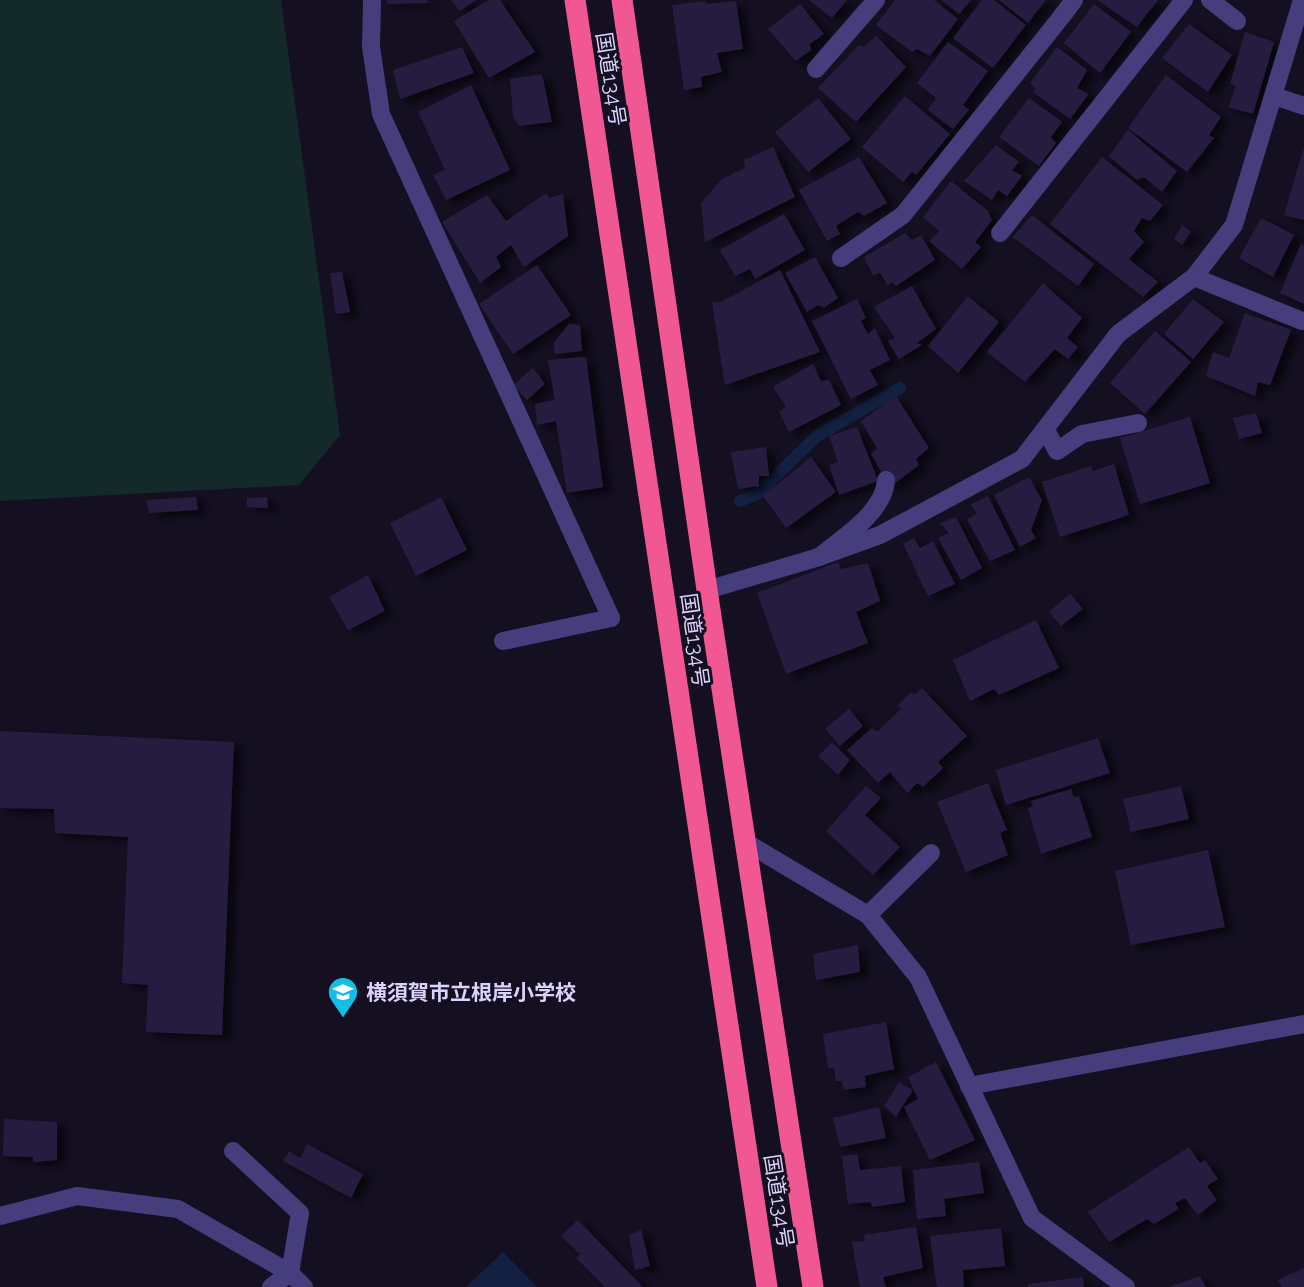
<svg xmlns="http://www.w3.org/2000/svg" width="1304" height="1287" font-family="Raleway,'Noto Sans JP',sans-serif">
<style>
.green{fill:#13292a}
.water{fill:#122042}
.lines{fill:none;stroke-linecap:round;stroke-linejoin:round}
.stream{stroke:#122042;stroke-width:12}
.building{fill:#271d40;filter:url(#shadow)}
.lane{stroke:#463e7c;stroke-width:18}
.street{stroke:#463e7c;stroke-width:18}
.highway{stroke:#f15893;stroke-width:21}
.labels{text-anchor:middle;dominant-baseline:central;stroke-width:6;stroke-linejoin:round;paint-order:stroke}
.street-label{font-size:21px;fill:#dbd3fb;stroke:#140f21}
.poi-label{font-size:21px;font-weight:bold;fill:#dbd3fb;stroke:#140f21;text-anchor:start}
</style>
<defs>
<filter id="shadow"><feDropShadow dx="8" dy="4.5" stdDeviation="3.5" flood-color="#0009"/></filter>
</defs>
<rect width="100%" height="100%" fill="#140f21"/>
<polygon class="green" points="0,0 281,0 340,435 299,485 0,501"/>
<polygon class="water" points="503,1252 537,1287 466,1287"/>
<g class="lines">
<polyline class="stream" points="740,501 757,494 817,436 900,388"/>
</g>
<g class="building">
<polygon points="387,0 427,0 428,3 387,4"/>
<polygon points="451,0 476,0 460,11"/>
<polygon points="489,0 500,0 535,52 489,78 454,21"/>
<polygon points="809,0 847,0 832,18"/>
<polygon points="895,0 934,0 958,19 930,56 917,49 912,52 876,25"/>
<polygon points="942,0 971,0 959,14"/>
<polygon points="982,0 994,0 1026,25 993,68 953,38"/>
<polygon points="999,0 1046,0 1028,23"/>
<polygon points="1097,0 1158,0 1137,27"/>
<polygon points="705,1 706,4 736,1 743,49 717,53 722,72 701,77 702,87 684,90 672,5"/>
<polygon points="800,4 824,34 810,44 811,50 796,61 768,29"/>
<polygon points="1094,4 1131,32 1100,73 1064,43"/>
<polygon points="1189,24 1232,55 1208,92 1162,58"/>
<polygon points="1245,32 1274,42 1253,114 1228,107 1236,86 1230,84"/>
<polygon points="876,36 906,67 856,122 818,88 859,45 863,47"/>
<polygon points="948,42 988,71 963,105 969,110 953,129 928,110 936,98 917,83"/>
<polygon points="462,47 474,73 400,99 393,70"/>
<polygon points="1057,47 1087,70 1077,88 1089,94 1070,119 1033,92 1035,88 1030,83"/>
<polygon points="542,74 552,122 519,126 513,116 510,79"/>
<polygon points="1166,75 1221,117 1209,135 1214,138 1187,172 1128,128"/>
<polygon points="471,85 510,170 446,200 433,175 445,170 418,112"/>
<polygon points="905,96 950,134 916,175 912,172 903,182 862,147"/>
<polygon points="818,98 851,139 808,172 775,132"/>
<polygon points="1029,98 1062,122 1051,137 1056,143 1039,166 999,137"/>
<polygon points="1128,130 1177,171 1162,192 1144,177 1137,180 1109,156"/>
<polygon points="996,145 1019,162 1012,170 1022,176 1007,196 998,190 992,200 964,181"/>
<polygon points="773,147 795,197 705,242 701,203 722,179 745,168 744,160"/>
<polygon points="1304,147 1304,220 1284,215"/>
<polygon points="859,157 887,203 864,216 858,212 836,226 840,234 827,241 799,190"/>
<polygon points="1102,157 1163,205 1150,221 1142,218 1134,231 1144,242 1129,259 1158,282 1143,297 1050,224"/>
<polygon points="951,181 988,211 992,220 975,242 981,247 962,269 929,241 939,231 923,217"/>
<polygon points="546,193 549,198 563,194 568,236 524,267 511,245 496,257 501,267 480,283 442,222 487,195 506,221"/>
<polygon points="784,214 805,250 755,279 750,269 735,276 720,250"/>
<polygon points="1032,215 1094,264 1078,286 1013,237"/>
<polygon points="1261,218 1294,235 1273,277 1239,258"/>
<polygon points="1182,225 1191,232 1182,245 1174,239"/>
<polygon points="905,233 912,240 921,235 935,260 896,286 891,282 888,286 880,273 873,275 864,257"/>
<polygon points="1301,244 1304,245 1304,304 1280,293"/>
<polygon points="815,257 838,298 824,308 818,305 807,312 785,273"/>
<polygon points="537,265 571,315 513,354 479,304"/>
<polygon points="780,270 820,352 725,385 712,302 721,302"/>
<polygon points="342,272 350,312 336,314 330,273"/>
<polygon points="1043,283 1082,318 1067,338 1078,347 1068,359 1055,349 1025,382 987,352"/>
<polygon points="912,286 936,329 917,343 922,345 899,359 888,341 895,338 874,307"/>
<polygon points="968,296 999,322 958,373 928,346"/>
<polygon points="857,299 866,318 861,321 868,334 875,328 890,360 870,370 878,385 851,399 812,321"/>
<polygon points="1193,299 1224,322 1193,359 1164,334"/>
<polygon points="1245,313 1291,330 1270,385 1258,382 1255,396 1206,376 1213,352 1229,358"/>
<polygon points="569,324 580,325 582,351 555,354 554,342"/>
<polygon points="1155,331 1191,362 1145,414 1110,383"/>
<polygon points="586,357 603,487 567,493 556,421 537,425 535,404 555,400 548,360"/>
<polygon points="813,364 821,381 829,380 841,405 789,432 779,412 786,407 773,387"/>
<polygon points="533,368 545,384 527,400 513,385"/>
<polygon points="896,396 929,448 916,459 919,465 890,487 871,454 877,448 861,421"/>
<polygon points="1256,413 1262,433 1239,439 1233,418"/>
<polygon points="1190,417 1210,483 1140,504 1120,438"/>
<polygon points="857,427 878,481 839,495 829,465 838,462 829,436"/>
<polygon points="766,447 769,476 759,476 759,486 738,489 731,452"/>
<polygon points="811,457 836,492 786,528 763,496"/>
<polygon points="1114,464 1129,515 1060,537 1042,482 1091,466 1093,471"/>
<polygon points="1029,477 1042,500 1031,530 1036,538 1020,547 994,495"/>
<polygon points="988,496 1015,550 990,561 967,519 977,514 971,504"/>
<polygon points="196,497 198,510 149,513 146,500"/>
<polygon points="267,497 268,508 247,507 247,498"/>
<polygon points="441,497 467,550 416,576 390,523"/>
<polygon points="956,517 982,568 961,580 938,538 949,533 940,523"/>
<polygon points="914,538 920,548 933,541 955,584 928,596 903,544"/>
<polygon points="838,562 841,569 868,563 880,601 856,612 868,643 786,674 757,593"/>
<polygon points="368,575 385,611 348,630 329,597"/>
<polygon points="1070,594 1083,609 1061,626 1049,612"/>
<polygon points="1036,620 1059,668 999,695 994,689 970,701 953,660"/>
<polygon points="922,688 967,736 938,762 943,768 923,787 917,783 907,793 890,772 878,783 847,750 872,728 877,732 901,709 897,706 911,692 915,695"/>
<polygon points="849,709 863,726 840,746 825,729"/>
<polygon points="0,731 234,742 222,1035 146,1032 148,985 122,983 128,837 55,833 54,809 0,808"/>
<polygon points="1098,738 1110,773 1006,805 996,770"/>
<polygon points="832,742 850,760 838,775 818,756"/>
<polygon points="988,783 1007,830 1000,833 1008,855 966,872 937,802"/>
<polygon points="866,786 881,798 865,815 900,847 873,875 826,831"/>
<polygon points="1181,786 1189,819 1131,832 1123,799"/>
<polygon points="1071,789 1074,797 1079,796 1092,837 1041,854 1028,808 1033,807 1031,801"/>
<polygon points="1208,850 1225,927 1131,945 1115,871"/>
<polygon points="858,945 860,972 816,980 813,954"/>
<polygon points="886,1022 894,1069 865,1076 866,1087 844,1090 841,1081 836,1081 834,1068 828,1068 823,1034"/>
<polygon points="936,1062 975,1140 930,1160 904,1107 918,1099 908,1077"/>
<polygon points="899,1082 913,1090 896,1117 884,1106"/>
<polygon points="879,1107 886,1138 840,1147 833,1118"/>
<polygon points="4,1119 57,1122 57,1160 33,1162 33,1157 3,1156"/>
<polygon points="307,1144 363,1174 351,1198 283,1161 289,1151 300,1158"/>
<polygon points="1189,1147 1200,1163 1205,1160 1218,1179 1207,1186 1217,1200 1198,1215 1185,1198 1175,1203 1179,1209 1154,1224 1147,1219 1109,1242 1088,1212"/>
<polygon points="857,1154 860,1170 901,1166 905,1202 873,1207 870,1202 848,1204 842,1156"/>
<polygon points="979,1162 984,1193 944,1199 946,1216 917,1219 913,1170"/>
<polygon points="578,1220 643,1287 605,1287 576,1258 580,1254 561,1236"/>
<polygon points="916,1227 923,1268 883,1277 886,1287 860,1287 852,1242 865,1241 864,1235"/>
<polygon points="1001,1228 1005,1266 963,1270 964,1287 937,1287 930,1236"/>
<polygon points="641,1230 650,1266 635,1270 629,1235"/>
<polygon points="1304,1268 1304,1287 1282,1287 1278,1280"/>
<polygon points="1200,1276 1206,1287 1169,1287"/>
<polygon points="1083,1277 1084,1287 1028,1287 1028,1284"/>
</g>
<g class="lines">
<g class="lane">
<polyline points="372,0 371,47 381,114 611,618"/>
<polyline points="816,69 876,0"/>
<polyline points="1274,96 1304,106"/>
<polyline points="841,258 903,215 1062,16"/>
<polyline points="1194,277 1302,321"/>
<polyline points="1046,430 1057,451 1082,434 1138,423"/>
<polyline points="707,590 819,557 880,535 1022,459 1118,334 1194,277 1234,225 1302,0"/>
<polyline points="233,1151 300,1213 290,1273"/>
</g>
<g class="street">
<polyline points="1210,0 1237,21"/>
<polyline points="1062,16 1074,0"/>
<polyline points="1000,233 1184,0"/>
<path d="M819,557C842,538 884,513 886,480"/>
<polyline points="503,641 611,618"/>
<polyline points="747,843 868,915 918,977 1032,1218 1126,1287"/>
<polyline points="868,915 931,853"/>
<polyline points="969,1086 1304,1024"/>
<polyline points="0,1216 77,1196 178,1209 290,1273 304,1287"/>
<polyline points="271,1287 290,1273"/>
</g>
<g class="highway">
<polyline points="575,0 767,1287"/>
<polyline points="622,0 707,590 813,1287"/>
</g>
</g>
<defs>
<g id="school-pin" transform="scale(1.575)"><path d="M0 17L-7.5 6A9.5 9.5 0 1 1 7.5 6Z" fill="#14bde6" stroke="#140f21"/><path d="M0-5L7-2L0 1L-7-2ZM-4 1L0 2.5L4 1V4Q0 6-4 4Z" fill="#fff"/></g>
</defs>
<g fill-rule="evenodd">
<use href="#school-pin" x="343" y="992"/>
</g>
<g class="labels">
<g class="street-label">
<text transform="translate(611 79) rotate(81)">国道134号</text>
<text transform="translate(695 640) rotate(82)">国道134号</text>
<text transform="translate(779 1201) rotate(81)">国道134号</text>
</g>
<g class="poi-label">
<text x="366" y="992">横須賀市立根岸小学校</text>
</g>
</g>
</svg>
